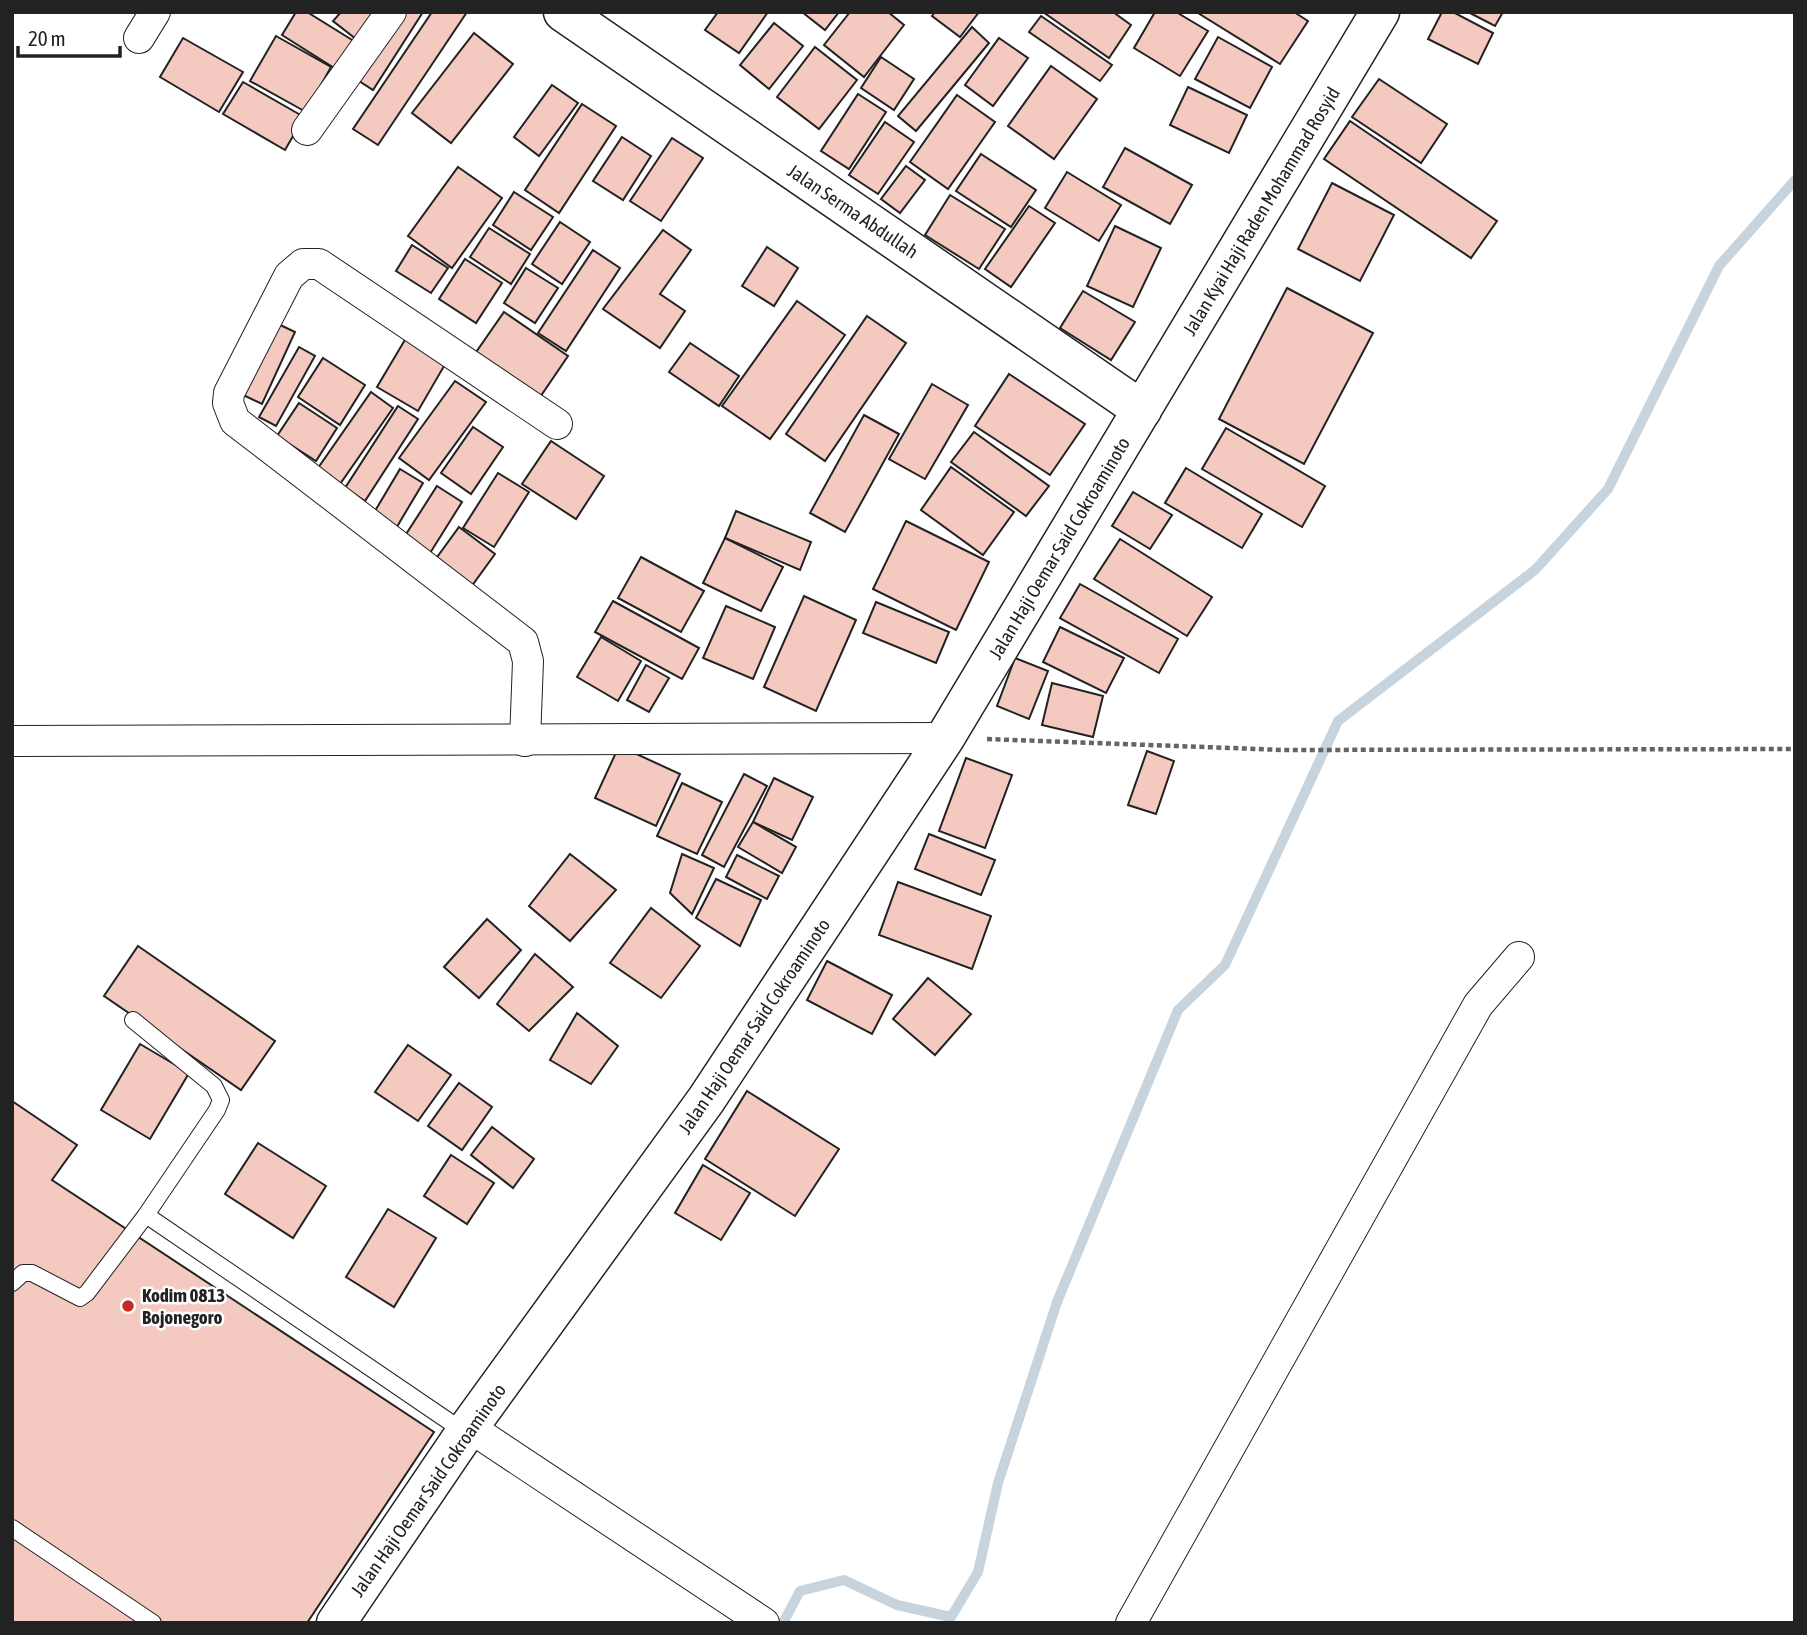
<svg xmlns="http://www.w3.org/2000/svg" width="1807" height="1635" font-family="'Asap Condensed',sans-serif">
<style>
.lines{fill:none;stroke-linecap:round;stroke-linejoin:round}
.stream{stroke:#c7d3dd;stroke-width:10}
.building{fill:#f3c9c0;stroke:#222;stroke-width:2}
.service-casing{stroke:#222;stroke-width:18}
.minor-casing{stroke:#222;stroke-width:32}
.secondary-casing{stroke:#222;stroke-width:41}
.primary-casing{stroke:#222;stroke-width:41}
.path{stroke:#646464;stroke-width:4.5;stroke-dasharray:5 3.5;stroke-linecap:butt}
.service{stroke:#fff;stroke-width:16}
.minor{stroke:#fff;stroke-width:30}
.secondary{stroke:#fff;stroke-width:38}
.primary{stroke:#fff;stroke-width:38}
.poi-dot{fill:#c62828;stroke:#fff;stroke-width:2.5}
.labels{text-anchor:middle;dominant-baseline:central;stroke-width:5;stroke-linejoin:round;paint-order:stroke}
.street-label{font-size:19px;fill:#222;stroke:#fff}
.poi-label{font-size:19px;font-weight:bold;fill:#222;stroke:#fff;text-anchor:start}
</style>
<rect width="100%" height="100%" fill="#fff"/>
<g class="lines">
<polyline class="stream" points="783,1623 800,1591 844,1580 897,1605 951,1617 978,1572 998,1483 1057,1302 1178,1010 1225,965 1338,721 1535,570 1608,489 1719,266 1795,180"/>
</g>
<g class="building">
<polygon points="296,12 307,12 357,43 339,71 282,35"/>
<polygon points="341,12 378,12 356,39 333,21"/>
<polygon points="395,12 423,12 373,90 353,77"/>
<polygon points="432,12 467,12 378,145 353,129"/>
<polygon points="718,12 768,12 739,53 705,30"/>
<polygon points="802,12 839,12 825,30"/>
<polygon points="850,12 888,12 904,25 864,77 824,45"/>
<polygon points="935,12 979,12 960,37 932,16"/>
<polygon points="1043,12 1113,12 1131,25 1109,58"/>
<polygon points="1155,12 1176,12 1208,31 1180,76 1134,48"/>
<polygon points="1294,12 1308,21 1280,64 1198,13"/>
<polygon points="1442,12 1453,12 1493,33 1478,64 1428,39"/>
<polygon points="1468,12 1503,12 1495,26"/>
<polygon points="1041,16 1112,65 1100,81 1029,32"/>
<polygon points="774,23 803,46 769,89 740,65"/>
<polygon points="972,27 989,43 916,131 898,116"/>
<polygon points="474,33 513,64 451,143 412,113"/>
<polygon points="276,36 331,67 306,112 250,81"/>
<polygon points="1218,37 1272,67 1250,108 1195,79"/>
<polygon points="183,38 243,72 219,112 160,77"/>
<polygon points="999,38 1028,58 993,106 965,85"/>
<polygon points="815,47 857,80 819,129 777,97"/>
<polygon points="881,57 914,79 894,110 861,88"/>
<polygon points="1051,66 1097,99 1054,159 1008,126"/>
<polygon points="1379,79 1447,124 1421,163 1352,117"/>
<polygon points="243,82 304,117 285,150 223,114"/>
<polygon points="552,85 578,103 539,156 514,137"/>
<polygon points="1188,87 1247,115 1229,153 1170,125"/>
<polygon points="858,94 886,112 849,169 821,151"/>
<polygon points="957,95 995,122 948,189 910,162"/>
<polygon points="582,104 616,126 559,213 525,190"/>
<polygon points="1350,121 1497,221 1471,258 1324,159"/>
<polygon points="885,122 914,142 878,194 849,175"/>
<polygon points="622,137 651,156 623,200 593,181"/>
<polygon points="672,138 703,158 661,221 630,201"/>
<polygon points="1125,148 1192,185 1170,224 1103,187"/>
<polygon points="981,154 1036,190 1011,227 956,191"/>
<polygon points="906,166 925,180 900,213 881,199"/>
<polygon points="458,167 502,198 452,268 408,236"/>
<polygon points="1067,172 1121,205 1099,241 1045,208"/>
<polygon points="1332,183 1394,215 1360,281 1298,249"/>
<polygon points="514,192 553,217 531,250 493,225"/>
<polygon points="950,195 1005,229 979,269 925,235"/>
<polygon points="1029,206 1055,223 1011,287 985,269"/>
<polygon points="560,222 590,242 562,284 532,264"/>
<polygon points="1115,226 1161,248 1133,307 1087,286"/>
<polygon points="489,228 530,254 511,284 470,257"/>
<polygon points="663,230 691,250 660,294 685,311 660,348 603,309"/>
<polygon points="412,245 448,268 431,293 396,271"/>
<polygon points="767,247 798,268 774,306 742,286"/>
<polygon points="593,250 620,268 566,351 538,333"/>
<polygon points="465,259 502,283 476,323 439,299"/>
<polygon points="526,268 558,288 535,323 504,303"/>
<polygon points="1287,288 1373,333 1304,464 1219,419"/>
<polygon points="1083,291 1135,322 1111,360 1060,328"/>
<polygon points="797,301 845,335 770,439 722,406"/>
<polygon points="504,312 568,356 536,403 472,358"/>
<polygon points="867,316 906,343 825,461 786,434"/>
<polygon points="274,322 295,332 262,404 241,394"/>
<polygon points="406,338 447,361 418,411 377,387"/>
<polygon points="690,343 739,376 719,406 669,372"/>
<polygon points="299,347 315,356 276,426 259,417"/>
<polygon points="323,358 365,385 340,425 298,397"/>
<polygon points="1009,374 1085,424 1050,475 975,426"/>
<polygon points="455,381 486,402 429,480 399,458"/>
<polygon points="932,384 968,405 925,479 889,459"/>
<polygon points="371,392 393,408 340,484 318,468"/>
<polygon points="299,403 337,428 316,461 277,436"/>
<polygon points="398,406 418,419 365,501 345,488"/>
<polygon points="864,415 899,434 845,532 810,513"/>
<polygon points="473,427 503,447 471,494 441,473"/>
<polygon points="1226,428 1325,486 1302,527 1202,469"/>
<polygon points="974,432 1049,486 1026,516 951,462"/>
<polygon points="551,441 604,476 576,519 522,484"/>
<polygon points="951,467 1014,512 983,555 921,510"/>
<polygon points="1186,468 1262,514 1242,548 1165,503"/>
<polygon points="400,469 423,483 395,530 372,516"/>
<polygon points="498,473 529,492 494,547 463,528"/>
<polygon points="437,486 462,502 427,558 401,542"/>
<polygon points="1133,492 1172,515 1150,549 1112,526"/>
<polygon points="736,511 811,542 800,570 725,538"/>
<polygon points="906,521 989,562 956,630 873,589"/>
<polygon points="459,527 495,554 471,587 435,560"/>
<polygon points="725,538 783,567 761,611 703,583"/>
<polygon points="1120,539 1212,597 1187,636 1094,579"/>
<polygon points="641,557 704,591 681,632 618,598"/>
<polygon points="1080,584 1178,639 1159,673 1060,618"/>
<polygon points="804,596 856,620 816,711 764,687"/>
<polygon points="613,601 699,648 682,679 595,632"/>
<polygon points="876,602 949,632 936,663 863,633"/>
<polygon points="726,606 775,627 753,679 703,658"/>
<polygon points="1060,627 1124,658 1106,693 1043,662"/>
<polygon points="601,637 641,661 618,701 577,677"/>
<polygon points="1015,658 1048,671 1029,719 997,706"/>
<polygon points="646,665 669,678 649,712 627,700"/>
<polygon points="1052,683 1103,696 1093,737 1042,725"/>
<polygon points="619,746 680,774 656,826 595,798"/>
<polygon points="1147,751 1174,761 1156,814 1128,805"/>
<polygon points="966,758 1012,775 985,848 939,831"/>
<polygon points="744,774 767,786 724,867 702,855"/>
<polygon points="774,778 813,797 792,840 753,822"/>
<polygon points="682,783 722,802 697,854 657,836"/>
<polygon points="753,822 796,847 782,873 738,847"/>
<polygon points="929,834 995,860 981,895 915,869"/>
<polygon points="570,854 616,890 570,941 529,906"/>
<polygon points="682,854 714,868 692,914 670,893"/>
<polygon points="737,855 779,876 767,899 726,877"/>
<polygon points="716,879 761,900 740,946 696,918"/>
<polygon points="898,882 991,916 972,969 879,935"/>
<polygon points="651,908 700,946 661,998 610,963"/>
<polygon points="487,919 521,950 479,998 444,967"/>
<polygon points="138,946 275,1041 241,1090 104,996"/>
<polygon points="535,954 573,987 529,1031 497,1004"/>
<polygon points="827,961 892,995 872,1034 807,1000"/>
<polygon points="928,978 971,1014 935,1055 893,1019"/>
<polygon points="577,1013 618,1046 591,1084 550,1060"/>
<polygon points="140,1044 189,1073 150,1139 101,1110"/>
<polygon points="408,1045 451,1075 418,1121 375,1092"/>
<polygon points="459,1083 492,1107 462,1150 428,1126"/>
<polygon points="747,1091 839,1149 795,1216 705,1159"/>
<polygon points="12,1101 77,1145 52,1180 434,1432 307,1623 12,1623"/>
<polygon points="492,1127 534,1159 513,1188 471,1155"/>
<polygon points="258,1143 326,1186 293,1238 225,1194"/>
<polygon points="451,1155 494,1183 467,1224 424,1196"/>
<polygon points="703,1165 750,1193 721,1240 675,1213"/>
<polygon points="388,1209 436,1238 394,1307 346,1277"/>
</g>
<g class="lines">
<g class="service-casing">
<g id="service">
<polyline points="133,1020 214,1086 221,1100 217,1110 146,1215"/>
<polyline points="12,1283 23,1273 32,1273 80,1298 87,1293 146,1215 466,1433"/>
<polyline points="12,1528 153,1623"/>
</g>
</g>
<g class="minor-casing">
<g id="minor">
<polyline points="139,38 155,12"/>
<polyline points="307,130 391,12"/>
<polyline points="12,741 945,738"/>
<polyline points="525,741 528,661 523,642 235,421 228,403 229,393 289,276 303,264 319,264 557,424"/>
<polyline points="469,1427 764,1623"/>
<polyline points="1131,1623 1478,1005 1519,957"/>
</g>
</g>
<g class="secondary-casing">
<polyline id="secondary" points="563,12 1142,410"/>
</g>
<g class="primary-casing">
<polyline id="primary" points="336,1623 469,1427 706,1100 945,738 1380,12"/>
</g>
<polyline class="path" points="987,739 1284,750 1795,749"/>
<use href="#service" class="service"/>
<use href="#minor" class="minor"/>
<use href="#secondary" class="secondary"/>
<use href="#primary" class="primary"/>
</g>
<circle class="poi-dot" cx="128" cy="1306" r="7"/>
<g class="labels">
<g class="street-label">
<text transform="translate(853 211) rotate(34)">Jalan Serma Abdullah</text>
<text transform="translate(1261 211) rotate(-59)">Jalan Kyai Haji Raden Mohammad Rosyid</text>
<text transform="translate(1059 548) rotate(-59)">Jalan Haji Oemar Said Cokroaminoto</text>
<text transform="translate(754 1026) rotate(-56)">Jalan Haji Oemar Said Cokroaminoto</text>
<text transform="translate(428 1490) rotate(-55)">Jalan Haji Oemar Said Cokroaminoto</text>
</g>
<g class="poi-label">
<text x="142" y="1295">Kodim 0813<tspan x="142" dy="22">Bojonegoro</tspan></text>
</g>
</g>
<rect width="1807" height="1635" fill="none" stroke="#222222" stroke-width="28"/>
<path d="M18 46v10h102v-10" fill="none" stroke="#222222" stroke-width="3.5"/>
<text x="28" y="46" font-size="21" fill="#222222" stroke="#ffffff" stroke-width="5" paint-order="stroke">20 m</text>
</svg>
